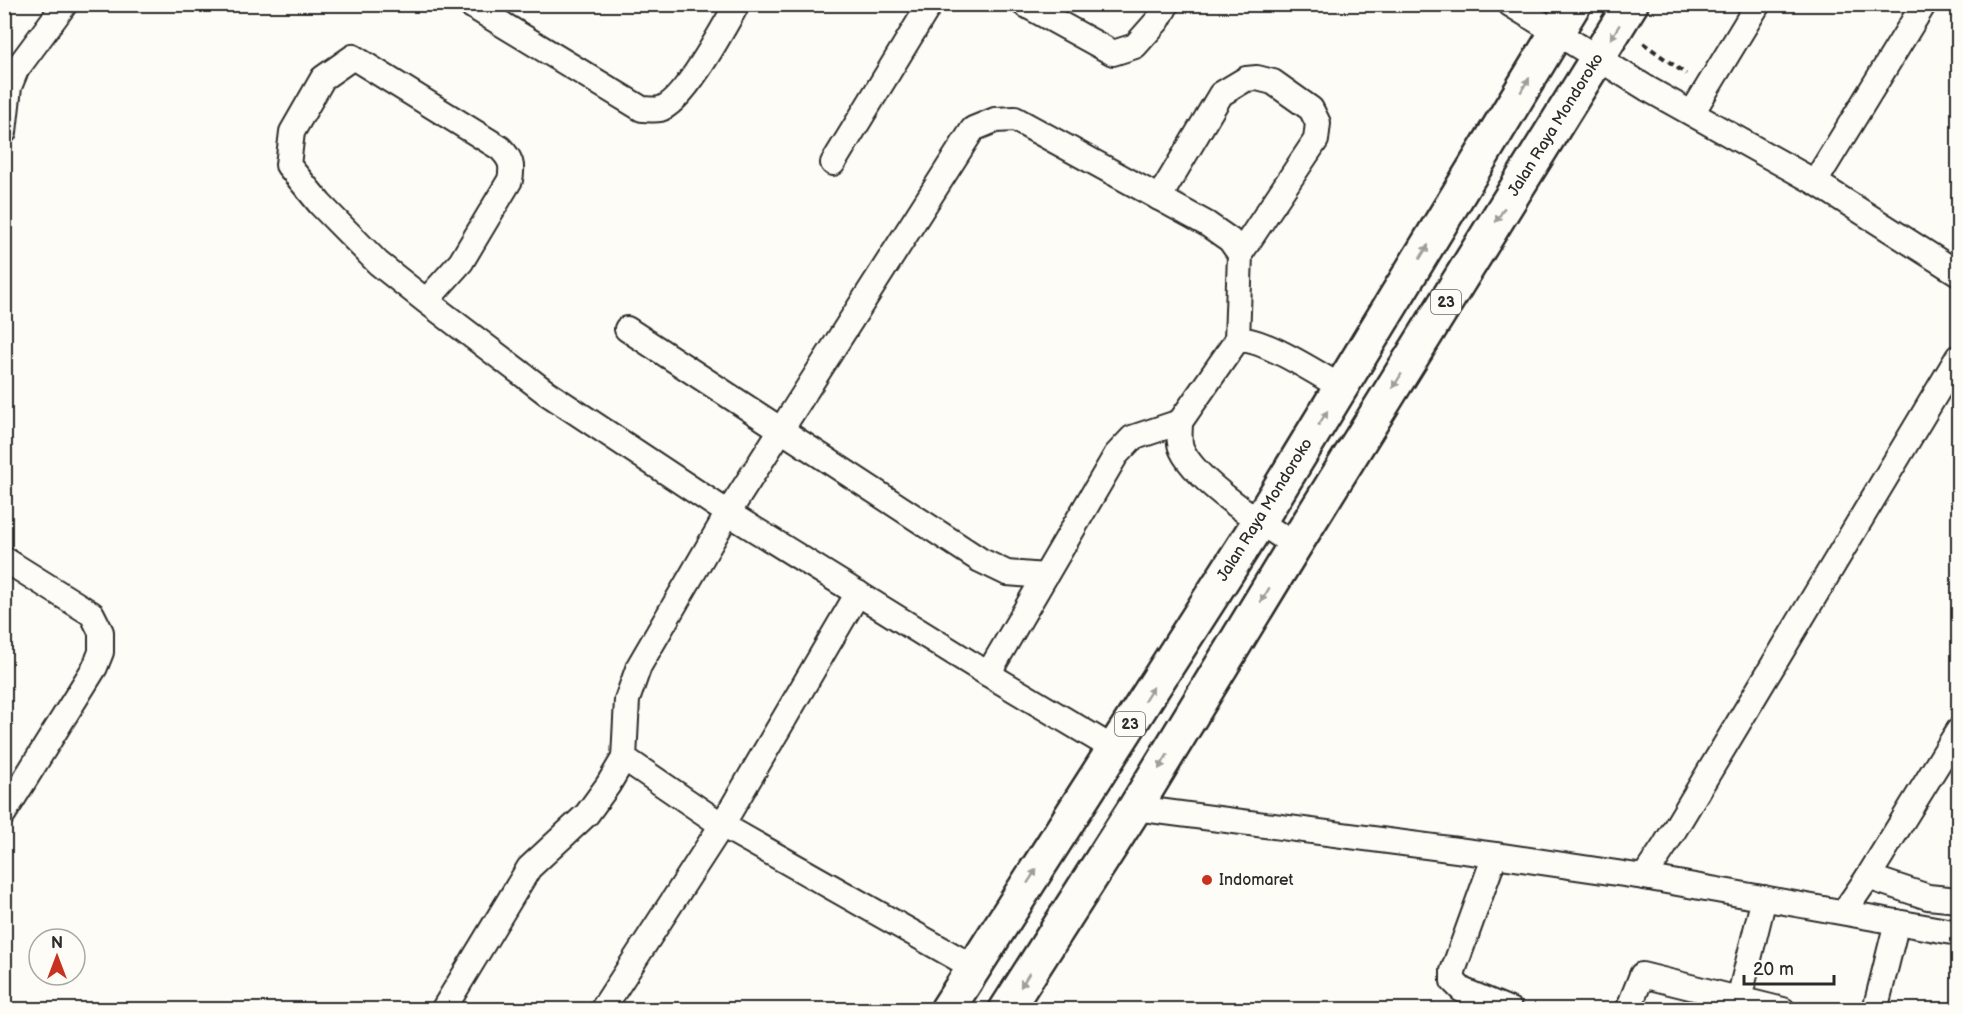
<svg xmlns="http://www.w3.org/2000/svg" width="1963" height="1014" font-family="'Balsamiq Sans',sans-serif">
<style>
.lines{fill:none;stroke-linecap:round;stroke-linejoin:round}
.minor-casing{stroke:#2b2b2b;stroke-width:28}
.trunk-casing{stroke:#2b2b2b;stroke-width:38}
.path{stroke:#2b2b2b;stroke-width:4;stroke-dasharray:6 4.5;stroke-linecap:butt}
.minor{stroke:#fdfcf7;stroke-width:24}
.trunk{stroke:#fdfcf7;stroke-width:33}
.oneway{fill:#9e9e9b}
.poi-dot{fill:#c8321e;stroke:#fdfcf7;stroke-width:2}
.labels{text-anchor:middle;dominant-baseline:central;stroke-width:4.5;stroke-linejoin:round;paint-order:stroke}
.shield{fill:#fdfcf7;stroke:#6a6a68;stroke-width:1.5}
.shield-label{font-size:15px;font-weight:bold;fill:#2b2b2b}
.street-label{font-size:16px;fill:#2b2b2b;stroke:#fdfcf7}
.poi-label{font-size:16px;fill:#2b2b2b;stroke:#fdfcf7;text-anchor:start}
</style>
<rect width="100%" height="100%" fill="#fdfcf7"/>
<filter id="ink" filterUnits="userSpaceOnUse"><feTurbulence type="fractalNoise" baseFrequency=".0167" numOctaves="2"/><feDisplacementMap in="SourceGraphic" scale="12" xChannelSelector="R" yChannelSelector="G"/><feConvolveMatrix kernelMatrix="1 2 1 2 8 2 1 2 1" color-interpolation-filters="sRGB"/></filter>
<g filter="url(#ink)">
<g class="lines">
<g class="minor-casing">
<g id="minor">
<path d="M469,4L642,109C647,109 655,110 660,109C684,102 724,27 737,4"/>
<polyline points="1024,4 1113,53 1135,46 1158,20 1167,4"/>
<polyline points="1510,4 1648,89 1815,182 1958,273"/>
<polyline points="1692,113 1758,4"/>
<polyline points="4,132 9,87 16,70 65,4"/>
<polyline points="833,163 930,4"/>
<polyline points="1815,182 1924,4"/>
<polyline points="1159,198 1221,94 1246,79 1257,78 1273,82 1311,109 1318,123 1316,140 1240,254"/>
<path d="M426,301L461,262L510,180C513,165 511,159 500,148L353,57L323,78L292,132L288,165L320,204L378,263L426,301L547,393L728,513L639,666L627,700L624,758L722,825L973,967"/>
<polyline points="627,329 980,560 1007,573 1045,576"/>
<path d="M1180,422C1180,431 1178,442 1182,450C1196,481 1265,526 1295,545"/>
<polyline points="4,559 92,614 101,632 101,652 95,667 4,813"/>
<polyline points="988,674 1116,455 1132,438 1180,422 1237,340"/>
<path d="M1114,749L988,674L728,513L973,129L995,120L1015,119L1207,224L1230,240L1240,254L1237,340C1258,335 1322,376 1342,388"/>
<polyline points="1135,808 1495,855 1644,877 1958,933"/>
<polyline points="1495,855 1453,971 1453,981 1462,990 1510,1010"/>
<polyline points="1644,877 1664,847 1958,357"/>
<polyline points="1868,877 1928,897 1958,900"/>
<polyline points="1844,912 1868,877 1958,731"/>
<polyline points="1739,999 1764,898"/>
<polyline points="443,1010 529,868 587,814 608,785 624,758"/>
<polyline points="602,1010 722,825 858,593"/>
<polyline points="1628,1010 1642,975 1783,1010"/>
<polyline points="1875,1010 1897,922"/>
</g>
</g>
<g class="trunk-casing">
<g id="trunk">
<polyline points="947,1010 1259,522 1574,4"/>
<polyline points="1006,1010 1135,808 1295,545 1631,4"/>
</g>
</g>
<polyline class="path" points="1643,43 1686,74"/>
<use href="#minor" class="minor"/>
<use href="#trunk" class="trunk"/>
</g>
<defs><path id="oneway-solid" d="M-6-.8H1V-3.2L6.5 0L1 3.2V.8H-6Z" transform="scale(1.5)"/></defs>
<g class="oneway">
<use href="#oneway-solid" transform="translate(1615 32) rotate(122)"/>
<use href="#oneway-solid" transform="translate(1525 85) rotate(-59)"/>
<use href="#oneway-solid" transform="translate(1500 215) rotate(122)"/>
<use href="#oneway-solid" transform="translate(1424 252) rotate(-59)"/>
<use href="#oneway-solid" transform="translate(1397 381) rotate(122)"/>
<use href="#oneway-solid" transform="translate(1323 418) rotate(-58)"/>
<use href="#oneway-solid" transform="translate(1265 595) rotate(121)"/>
<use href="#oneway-solid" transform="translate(1149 694) rotate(-58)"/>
<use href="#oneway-solid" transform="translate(1163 762) rotate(121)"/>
<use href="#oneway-solid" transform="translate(1032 876) rotate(-57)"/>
<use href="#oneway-solid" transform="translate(1025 980) rotate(122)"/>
</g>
</g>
<circle class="poi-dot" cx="1207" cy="880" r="6"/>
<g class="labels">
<g class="shield">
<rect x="1431" y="290" width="30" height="24" rx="4.5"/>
<rect x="1115" y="712" width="30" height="24" rx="4.5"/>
</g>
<g class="shield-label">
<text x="1446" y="302">23</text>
<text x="1130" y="724">23</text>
</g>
<g class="street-label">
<text transform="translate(1556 125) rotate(-58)">Jalan Raya Mondoroko</text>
<text transform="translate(1265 510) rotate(-58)">Jalan Raya Mondoroko</text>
</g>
<g class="poi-label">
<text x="1219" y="880">Indomaret</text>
</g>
</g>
<rect width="1963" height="1014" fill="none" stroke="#fdfcf7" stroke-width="24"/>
<rect x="12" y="12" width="1939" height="990" fill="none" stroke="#2b2b2b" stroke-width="2" filter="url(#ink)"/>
<g transform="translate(57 957)"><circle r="28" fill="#fdfcf7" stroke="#a9a8a5" stroke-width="1.5"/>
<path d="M0-4.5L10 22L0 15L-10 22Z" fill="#c8321e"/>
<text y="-9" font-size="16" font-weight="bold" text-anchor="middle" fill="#2b2b2b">N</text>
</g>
<path d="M1744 975v9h90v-9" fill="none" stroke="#2b2b2b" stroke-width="3"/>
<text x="1753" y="975" font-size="18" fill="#2b2b2b" stroke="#fdfcf7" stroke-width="4.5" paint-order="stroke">20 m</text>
</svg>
